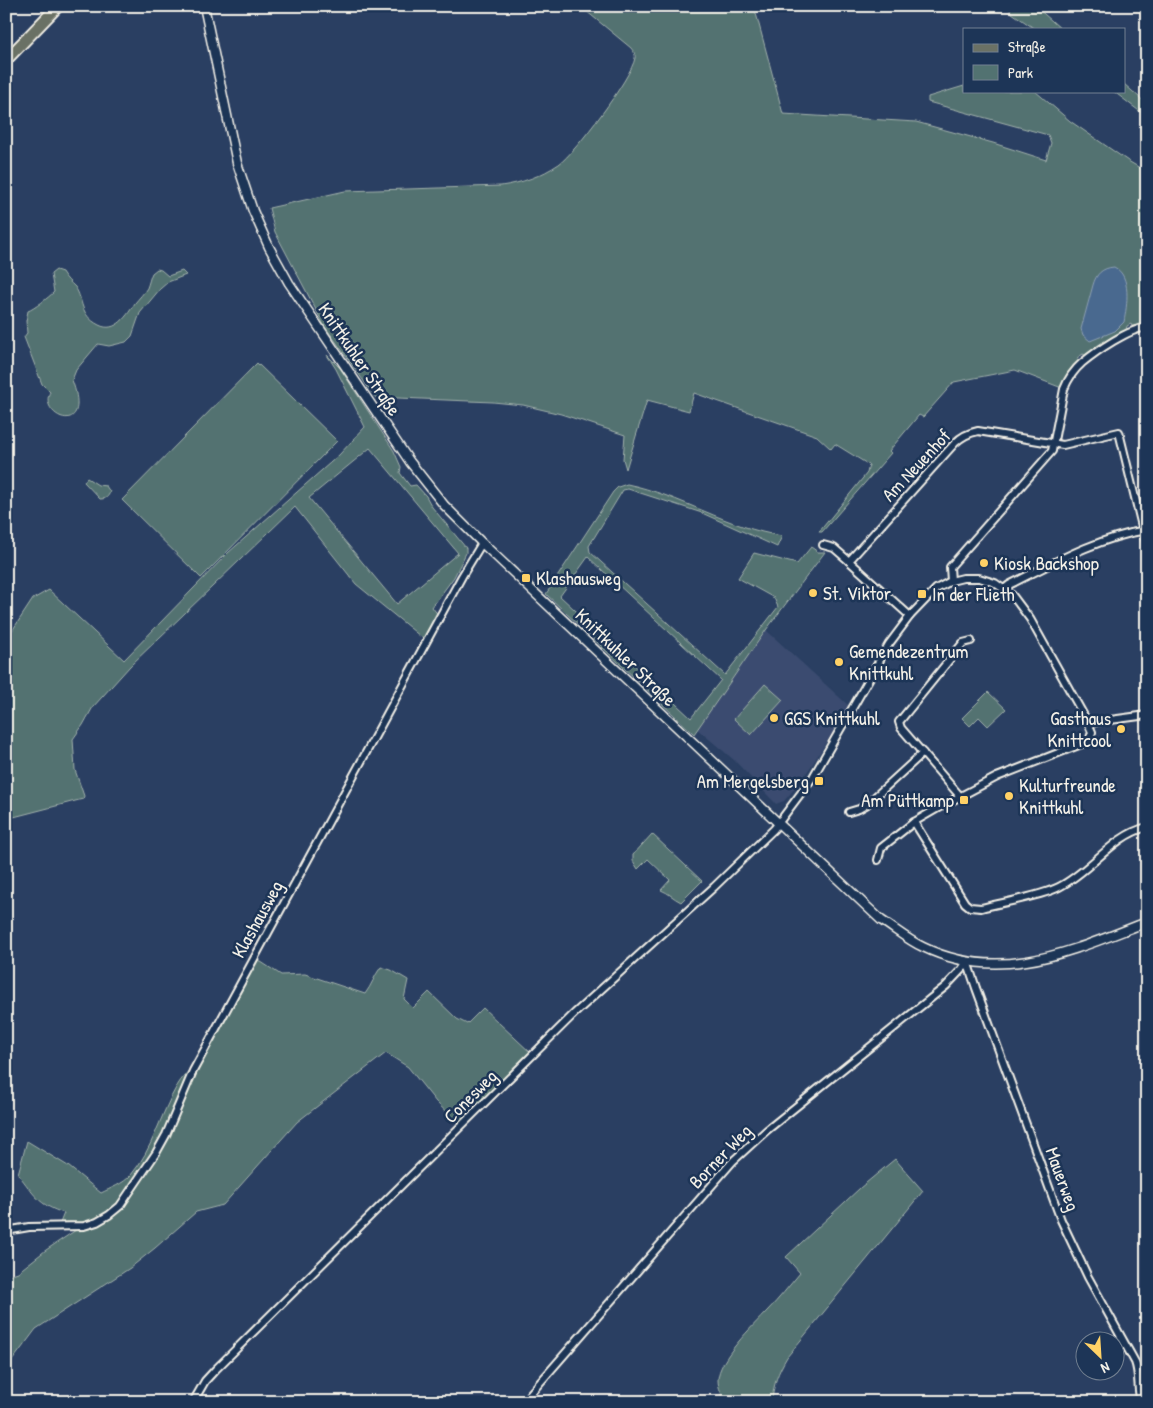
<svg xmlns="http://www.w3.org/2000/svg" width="1153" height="1408" font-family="'Patrick Hand',sans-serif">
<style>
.built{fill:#3a4b6f}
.green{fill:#527271;stroke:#a3b2ac;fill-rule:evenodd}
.water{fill:#49698f;stroke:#8d9fb3}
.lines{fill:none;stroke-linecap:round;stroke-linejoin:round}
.minor-casing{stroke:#f4f1e8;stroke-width:10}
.tertiary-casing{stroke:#f4f1e8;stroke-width:11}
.primary-casing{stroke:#f4f1e8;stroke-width:14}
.minor{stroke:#1d3557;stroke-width:6}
.tertiary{stroke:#1d3557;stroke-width:8}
.primary{stroke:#6b7165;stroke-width:10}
.poi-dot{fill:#ffd166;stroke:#1d3557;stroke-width:2}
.labels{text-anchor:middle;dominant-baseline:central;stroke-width:5;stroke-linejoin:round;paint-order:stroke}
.street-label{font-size:19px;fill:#f4f1e8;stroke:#1d3557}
.poi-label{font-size:19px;fill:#f4f1e8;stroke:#1d3557;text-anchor:start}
</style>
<rect width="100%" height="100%" fill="#2a3f62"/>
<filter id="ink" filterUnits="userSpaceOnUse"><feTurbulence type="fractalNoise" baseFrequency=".02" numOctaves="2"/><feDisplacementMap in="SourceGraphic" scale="10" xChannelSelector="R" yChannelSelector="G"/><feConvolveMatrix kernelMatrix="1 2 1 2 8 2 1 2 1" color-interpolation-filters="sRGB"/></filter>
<g filter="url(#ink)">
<polygon class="built" points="766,630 849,706 812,765 797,786 784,801 776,804 734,760 697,729"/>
<g class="green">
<path d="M580,6H754L783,114L916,122L993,143L1046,160L1051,143L1048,135L928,102V97L964,86V91H1035L1070,121L1128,161L1147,172V278L1144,314L1141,320V325L1132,326L1131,324L1127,326L1126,330L1124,333L1087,356L1083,354L1077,358L1080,361L1062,388L1015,370L954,382L923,417L919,415L889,451L891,453L822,532H819L867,473L869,465L835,444L831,449L817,436L694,393L689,411L647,400L626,469L623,459L625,435L561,414L523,405L493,402L375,397L324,325L275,232L269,208L345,191L501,186C522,183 541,176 559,164C575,153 632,77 635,58C636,54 633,51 631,48Z"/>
<polygon points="1007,6 1035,6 1061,29 1035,29 1012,13"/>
<polygon points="1124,84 1147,104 1147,117 1113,91 1124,91"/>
<path d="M157,269L161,270L168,276L182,271L186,275L168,282L160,289L140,313L132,336L126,342L109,346L98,344L76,370L72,380C94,440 37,416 50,392L42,384L24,337L27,333L26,321L28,311C34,309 49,297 54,292L51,274L56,270L62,272C66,279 70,282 75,287C84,300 79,315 99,325C116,334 128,314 135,303C139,298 144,293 147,288C149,283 150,277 152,273Z"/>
<path d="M327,355L340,368L394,451L401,467L400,473L410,486L416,485L426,496L432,507L466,548V553L454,577L432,607L439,616L426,641L356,584L295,507L130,666L93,707L83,725L73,739L75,770L84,796L83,799L6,819V640L33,599L49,590L124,660L228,553L339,455L365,427L336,369ZM370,448L458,553L397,604L309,498Z"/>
<polygon points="257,363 337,441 201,578 122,500"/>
<path d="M87,478L98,485L106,486L110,492C108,497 106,499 100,499L84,482Z"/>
<path d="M627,484C680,495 728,528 782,536L777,547L702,513L628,489L623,490L589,546L590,552L725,675L778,607L774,598L738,578L754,553L797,564L811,547L818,552H825L766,630L694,734L546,594L613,492L618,487ZM588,557L721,680L691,718L560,596Z"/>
<polygon points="765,684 783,700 751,735 734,719"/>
<polygon points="988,692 1006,709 988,726 979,717 970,726 962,718"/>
<path d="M652,834L702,881L681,902C673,898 669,893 661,890L670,880L648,859L638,869L633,861V855Z"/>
<path d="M255,958L281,975L305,974L365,994C372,985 374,976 381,967L391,970L408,980L404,999L413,1008L429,992L457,1019L467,1024L483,1008L531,1053L459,1124L436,1102L408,1067L386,1053L297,1122L223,1205L196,1212L155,1248L130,1268L36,1329L6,1369V1276L18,1272L46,1250L79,1228L110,1216L157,1153L194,1071Z"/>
<path d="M193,1065L192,1072L165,1135L114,1210L84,1226L60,1223L64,1213C38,1205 34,1194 18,1174L27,1141L68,1166L101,1193C111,1188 123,1184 131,1175C153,1149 160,1115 177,1086C181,1079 188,1072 193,1065Z"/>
<path d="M895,1159L923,1191L787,1357C778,1372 773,1385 772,1402H726C722,1395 718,1388 718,1380C718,1359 753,1326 767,1311C779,1299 789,1286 800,1273L786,1257L860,1188Z"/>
</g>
<path class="water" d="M1114,267C1132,276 1127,305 1124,322L1115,331L1090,341L1083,335L1081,329L1093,285C1096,274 1102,268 1114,267Z"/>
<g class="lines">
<g class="minor-casing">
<g id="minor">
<polyline points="823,545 834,548 849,561"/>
<path d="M951,581L950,567L1052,451L1064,389C1068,379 1074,370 1082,363C1094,353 1132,326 1147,328"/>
<path d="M1004,589L1009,585C1053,563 1097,538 1146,530"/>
<path d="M910,616L849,561L955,443C962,436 968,433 978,431L1063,445L1119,432L1147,547"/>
<polyline points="1088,723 1147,715"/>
<polyline points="960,796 901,728 899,722 963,643 971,641"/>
<polyline points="849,812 859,809 866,805 923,753"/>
<path d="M878,860L881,848L914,822L965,903L970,907L981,908C1003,902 1039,897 1059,887C1091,871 1112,836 1147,827"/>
<path d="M967,961L976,988L1061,1220L1088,1277L1135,1362C1140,1375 1137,1389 1141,1402"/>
<polyline points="6,1231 29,1227 84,1226 97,1222 109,1215 120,1206 156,1153 166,1135 193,1071 462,576 482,543"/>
<polyline points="193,1402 205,1381 216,1369 575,1013 714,887 774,829 813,777 889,644 910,616 936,589 951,581 963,578 979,578 995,583 1012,595 1030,619 1088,723 1092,732 1089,741 997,777 940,807 914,822"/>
<polyline points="523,1402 733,1161 767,1130 946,986 962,969 967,961"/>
</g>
</g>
<g class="tertiary-casing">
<path id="tertiary" d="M204,6L237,163L253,211L269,247L289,283L410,462L444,505L482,543L881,920C895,929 908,940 923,947C1001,985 1073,950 1147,922"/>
</g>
<g class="primary-casing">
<polyline id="primary" points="6,60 58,6"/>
</g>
<use href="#minor" class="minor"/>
<use href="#tertiary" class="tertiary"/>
<use href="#primary" class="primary"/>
</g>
</g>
<g class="poi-dot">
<circle cx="984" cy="563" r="5"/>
<rect x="521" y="573" width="10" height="10" rx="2.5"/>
<circle cx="813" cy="593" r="5"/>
<rect x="917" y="589" width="10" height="10" rx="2.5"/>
<circle cx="839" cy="662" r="5"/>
<circle cx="774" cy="718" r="5"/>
<circle cx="1121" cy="729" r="5"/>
<rect x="814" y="776" width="10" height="10" rx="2.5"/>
<circle cx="1009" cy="796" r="5"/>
<rect x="959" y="795" width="10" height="10" rx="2.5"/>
</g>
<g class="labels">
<g class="street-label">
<text transform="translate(360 359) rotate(56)">Knittkuhler Straße</text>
<text transform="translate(916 465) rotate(-47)">Am Neuenhof</text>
<text transform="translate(626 657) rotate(44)">Knittkuhler Straße</text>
<text transform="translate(257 919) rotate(-61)">Klashausweg</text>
<text transform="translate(470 1096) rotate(-45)">Conesweg</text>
<text transform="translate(720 1156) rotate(-46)">Borner Weg</text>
<text transform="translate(1063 1179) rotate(70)">Mauerweg</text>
</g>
<g class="poi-label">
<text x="994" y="563">Kiosk Backshop</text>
<text x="536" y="578">Klashausweg</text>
<text x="823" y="593">St. Viktor</text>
<text x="932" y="594">In der Flieth</text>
<text x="849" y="651">Gemendezentrum<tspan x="849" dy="22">Knittkuhl</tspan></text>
<text x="784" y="718">GGS Knittkuhl</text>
<text x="1111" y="718" text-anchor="end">Gasthaus<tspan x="1111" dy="22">Knittcool</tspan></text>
<text x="809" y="781" text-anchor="end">Am Mergelsberg</text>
<text x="1019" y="785">Kulturfreunde<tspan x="1019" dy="22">Knittkuhl</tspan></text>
<text x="954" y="800" text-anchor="end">Am Püttkamp</text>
</g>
</g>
<rect width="1153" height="1408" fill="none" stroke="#1d3557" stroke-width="25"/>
<rect x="12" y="12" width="1128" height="1383" fill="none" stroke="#f4f1e8" stroke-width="2" filter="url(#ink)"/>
<rect x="963" y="28" width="162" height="65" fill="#1d3557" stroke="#738091"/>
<rect x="973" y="44" width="25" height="8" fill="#6b7165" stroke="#738091"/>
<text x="1008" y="52" font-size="15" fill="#f4f1e8">Straße</text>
<rect x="973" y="65" width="25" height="15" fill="#527271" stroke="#738091"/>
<text x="1008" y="78" font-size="15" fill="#f4f1e8">Park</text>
<g transform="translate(1100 1356) rotate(155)"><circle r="24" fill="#1d3557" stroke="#738091"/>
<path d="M0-4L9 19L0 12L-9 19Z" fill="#ffd166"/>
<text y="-8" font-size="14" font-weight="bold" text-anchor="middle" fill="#f4f1e8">N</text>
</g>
</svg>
